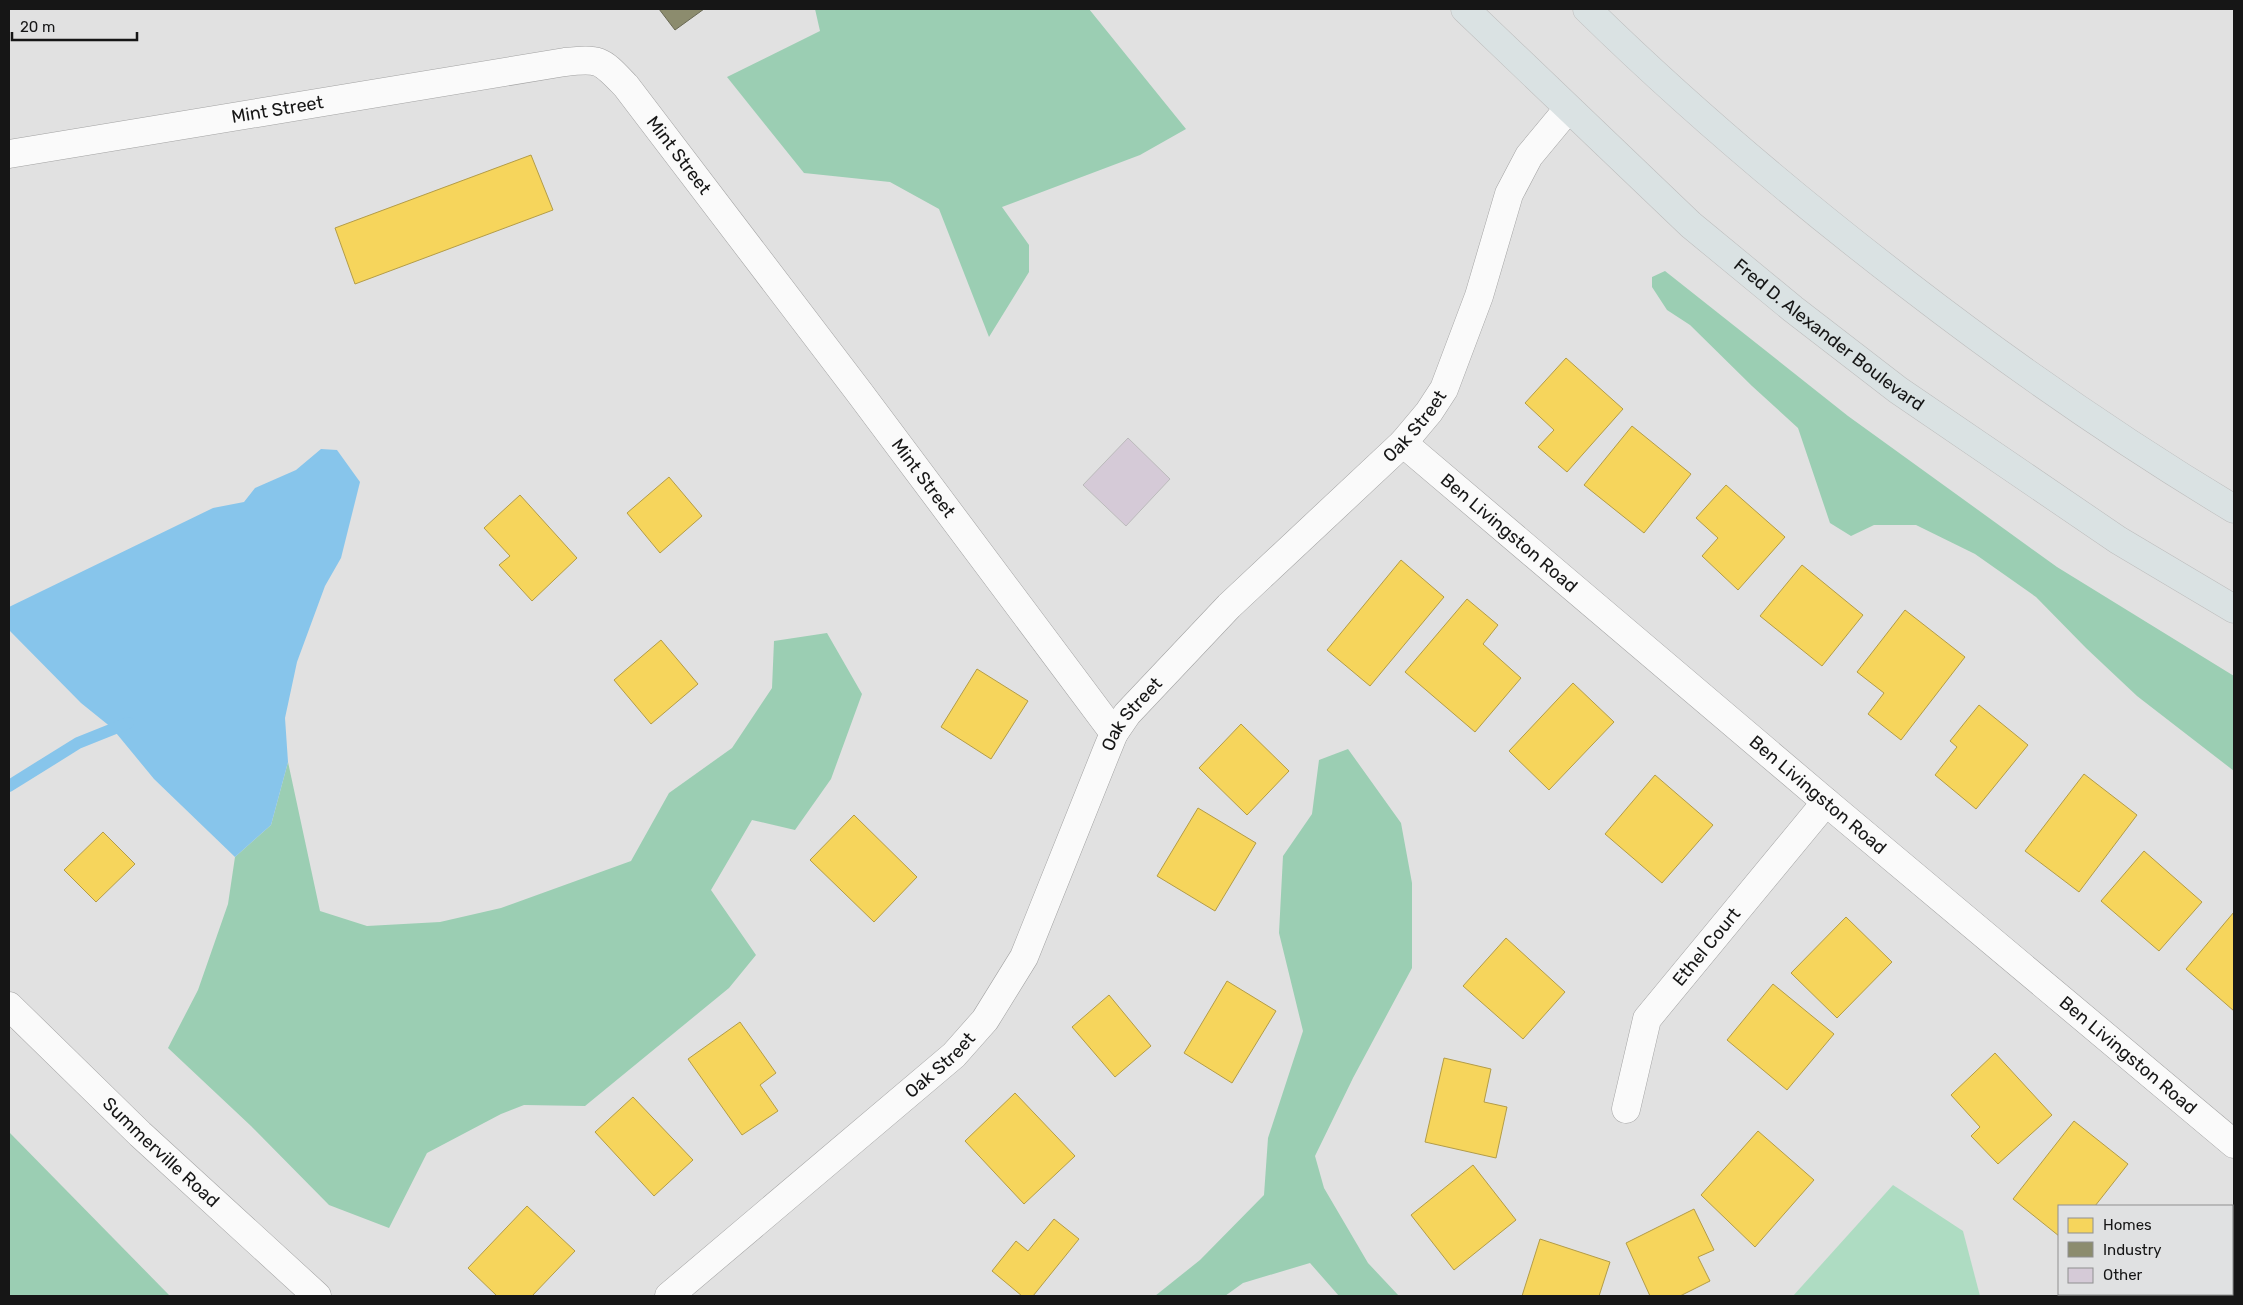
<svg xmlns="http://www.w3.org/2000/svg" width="2243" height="1305" font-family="Rubik,sans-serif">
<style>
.green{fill:#aedcc2}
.forest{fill:#9bceb3}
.water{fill:#87c5eb}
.homes{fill:#f6d55c;stroke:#b39c47}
.industry{fill:#8c8c6e;stroke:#696954}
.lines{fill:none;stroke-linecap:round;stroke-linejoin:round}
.stream{stroke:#87c5eb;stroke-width:12}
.building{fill:#d5cad7;stroke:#bbbabb}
.minor-casing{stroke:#a2a2a2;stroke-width:29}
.major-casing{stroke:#bdbdbd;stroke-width:29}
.minor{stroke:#fafafa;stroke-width:28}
.major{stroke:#dae2e3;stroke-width:28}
.labels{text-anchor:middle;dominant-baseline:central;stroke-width:5;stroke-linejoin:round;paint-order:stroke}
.street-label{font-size:18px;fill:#161616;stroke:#e0e1e2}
</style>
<rect width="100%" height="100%" fill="#e1e1e1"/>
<polygon class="green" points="1893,1185 1963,1231 1980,1296 1793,1296"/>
<g class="forest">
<polygon points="815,9 1089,9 1186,129 1140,155 1002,207 1029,245 1029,272 989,337 939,209 890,182 804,173 727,77 820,31"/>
<polygon points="1665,271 1848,416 2057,567 2234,676 2234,771 2137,696 2086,648 2036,597 1975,554 1916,525 1874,525 1851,536 1830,523 1798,428 1752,386 1690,325 1667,310 1652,287 1652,277"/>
<polygon points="827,633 862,694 831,779 795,830 752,820 711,890 756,955 729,988 585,1106 524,1105 501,1114 427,1153 389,1228 329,1205 251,1126 168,1048 198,990 228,904 235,857 271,825 288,762 320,911 367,926 440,922 501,908 631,861 669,793 732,748 772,688 774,641"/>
<polygon points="1348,749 1401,823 1412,883 1412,968 1353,1078 1315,1156 1324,1188 1368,1263 1399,1296 1339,1296 1310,1263 1243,1283 1225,1296 1155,1296 1200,1260 1264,1195 1268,1138 1303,1031 1279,933 1283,856 1312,814 1319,760"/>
<polygon points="9,1132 170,1296 9,1296"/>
</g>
<polygon class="water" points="321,449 337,450 360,482 341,558 325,586 297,662 285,718 288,762 271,825 235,857 154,779 112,728 81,703 9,630 9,607 213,508 244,502 255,488 296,470"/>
<g class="homes">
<polygon points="531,155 553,210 355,284 335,228"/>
<polygon points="1566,358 1623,409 1567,472 1538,447 1554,430 1525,403"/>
<polygon points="1632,426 1691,474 1644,533 1584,485"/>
<polygon points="669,477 702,516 660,553 627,513"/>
<polygon points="1726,485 1785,537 1738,590 1702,556 1718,538 1696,518"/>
<polygon points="520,495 577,558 532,601 499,565 510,556 484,528"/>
<polygon points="1401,560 1444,597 1370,686 1327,650"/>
<polygon points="1802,565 1863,615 1822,666 1760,616"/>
<polygon points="1467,599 1498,625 1483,644 1521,678 1475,732 1405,672"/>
<polygon points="1905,610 1965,657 1901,740 1868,714 1884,693 1857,672"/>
<polygon points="661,640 698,684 651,724 614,680"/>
<polygon points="977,669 1028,701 991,759 941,727"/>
<polygon points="1573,683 1614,722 1549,790 1509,751"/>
<polygon points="1979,705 2028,745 1976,809 1935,775 1957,747 1950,741"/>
<polygon points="1241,724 1289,771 1247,815 1199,768"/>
<polygon points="2084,774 2137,815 2079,892 2025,851"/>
<polygon points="1655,775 1713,825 1662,883 1605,834"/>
<polygon points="1198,808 1256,843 1215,911 1157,876"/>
<polygon points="854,815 917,877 874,922 810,860"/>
<polygon points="103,832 135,864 96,902 64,870"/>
<polygon points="2144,851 2202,902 2159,951 2101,901"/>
<polygon points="2234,912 2234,1011 2186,969"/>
<polygon points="1846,917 1892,962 1837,1018 1791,973"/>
<polygon points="1506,938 1565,992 1523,1039 1463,986"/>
<polygon points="1227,981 1276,1011 1232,1083 1184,1053"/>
<polygon points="1773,984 1834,1034 1787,1090 1727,1040"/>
<polygon points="1109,995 1151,1046 1115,1077 1072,1027"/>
<polygon points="740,1022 776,1073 760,1085 778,1111 742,1135 688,1059"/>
<polygon points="1995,1053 2052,1115 1998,1164 1971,1136 1980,1127 1951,1095"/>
<polygon points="1444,1058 1491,1069 1484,1102 1507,1107 1496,1158 1425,1142"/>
<polygon points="1015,1093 1075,1156 1024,1204 965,1141"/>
<polygon points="633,1097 693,1160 654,1196 595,1132"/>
<polygon points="2074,1121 2128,1164 2095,1206 2059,1206 2059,1236 2013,1199"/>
<polygon points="1758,1131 1814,1180 1755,1247 1701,1195"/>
<polygon points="1473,1165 1516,1220 1454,1270 1411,1215"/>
<polygon points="527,1206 575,1251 532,1296 497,1296 468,1268"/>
<polygon points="1694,1209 1714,1250 1698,1257 1710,1281 1680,1296 1650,1296 1626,1243"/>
<polygon points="1054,1219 1079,1239 1033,1296 1022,1296 992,1271 1016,1241 1028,1251"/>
<polygon points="1540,1239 1610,1262 1599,1296 1522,1296"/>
<polygon points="2148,1294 2180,1294 2177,1296 2151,1296"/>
</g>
<polygon class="industry" points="659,9 704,9 675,30"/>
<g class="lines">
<polyline class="stream" points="9,786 78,743 128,723"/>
</g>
<polygon class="building" points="1128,438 1170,479 1126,526 1083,485"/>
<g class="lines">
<g class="minor-casing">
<g id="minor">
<path id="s1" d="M9,154L565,62C601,58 601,60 626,86L859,392L1114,733"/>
<path id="s2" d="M1403,443L1826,802L2234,1144"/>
<path id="s3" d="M9,1006L140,1134L317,1296"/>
<path id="s4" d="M1626,1109L1647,1019L1826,802"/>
<path id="s5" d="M669,1296L954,1055L985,1020L1024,957L1107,750L1114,733L1127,714L1229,606L1403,443L1429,412L1444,389L1479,296L1509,194L1529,156L1568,109"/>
</g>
</g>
<g class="major-casing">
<g id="major">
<path id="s6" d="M1465,9L1691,225L1793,309L1898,390L2118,540L2234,609"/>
<path d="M1587,9C1688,108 1796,199 1908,285C2013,366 2121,441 2234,509"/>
</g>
</g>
<use href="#minor" class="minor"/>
<use href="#major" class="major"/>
</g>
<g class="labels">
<g class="street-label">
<text stroke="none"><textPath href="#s1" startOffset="272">Mint Street</textPath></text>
<text stroke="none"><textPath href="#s1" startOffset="721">Mint Street</textPath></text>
<text stroke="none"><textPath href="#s6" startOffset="489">Fred D. Alexander Boulevard</textPath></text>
<text stroke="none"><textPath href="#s5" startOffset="1166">Oak Street</textPath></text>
<text stroke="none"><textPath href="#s1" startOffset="1126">Mint Street</textPath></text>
<text stroke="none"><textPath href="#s2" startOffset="139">Ben Livingston Road</textPath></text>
<text stroke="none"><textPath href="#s5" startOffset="761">Oak Street</textPath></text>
<text stroke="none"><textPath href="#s2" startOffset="544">Ben Livingston Road</textPath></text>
<text stroke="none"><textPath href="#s4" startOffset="186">Ethel Court</textPath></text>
<text stroke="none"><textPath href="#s2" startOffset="949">Ben Livingston Road</textPath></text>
<text stroke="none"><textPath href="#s5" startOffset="356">Oak Street</textPath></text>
<text stroke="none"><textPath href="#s3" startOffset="211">Summerville Road</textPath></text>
</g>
</g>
<rect width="2243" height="1305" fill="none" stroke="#161616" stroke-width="20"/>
<rect x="2058" y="1205" width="175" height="90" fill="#e0e1e2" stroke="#8f9090"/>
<rect x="2068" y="1218" width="25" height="15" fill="#f6d55c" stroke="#8f9090"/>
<text x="2103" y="1230" font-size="15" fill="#161616">Homes</text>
<rect x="2068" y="1242" width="25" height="15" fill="#8c8c6e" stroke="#8f9090"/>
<text x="2103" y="1255" font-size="15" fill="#161616">Industry</text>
<rect x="2068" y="1268" width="25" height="15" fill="#d5cad7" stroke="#8f9090"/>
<text x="2103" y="1280" font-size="15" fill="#161616">Other</text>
<path d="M12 32v8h125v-8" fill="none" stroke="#161616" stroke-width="2.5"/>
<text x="20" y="32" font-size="15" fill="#161616" stroke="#e0e1e2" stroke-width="4" paint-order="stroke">20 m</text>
</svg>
